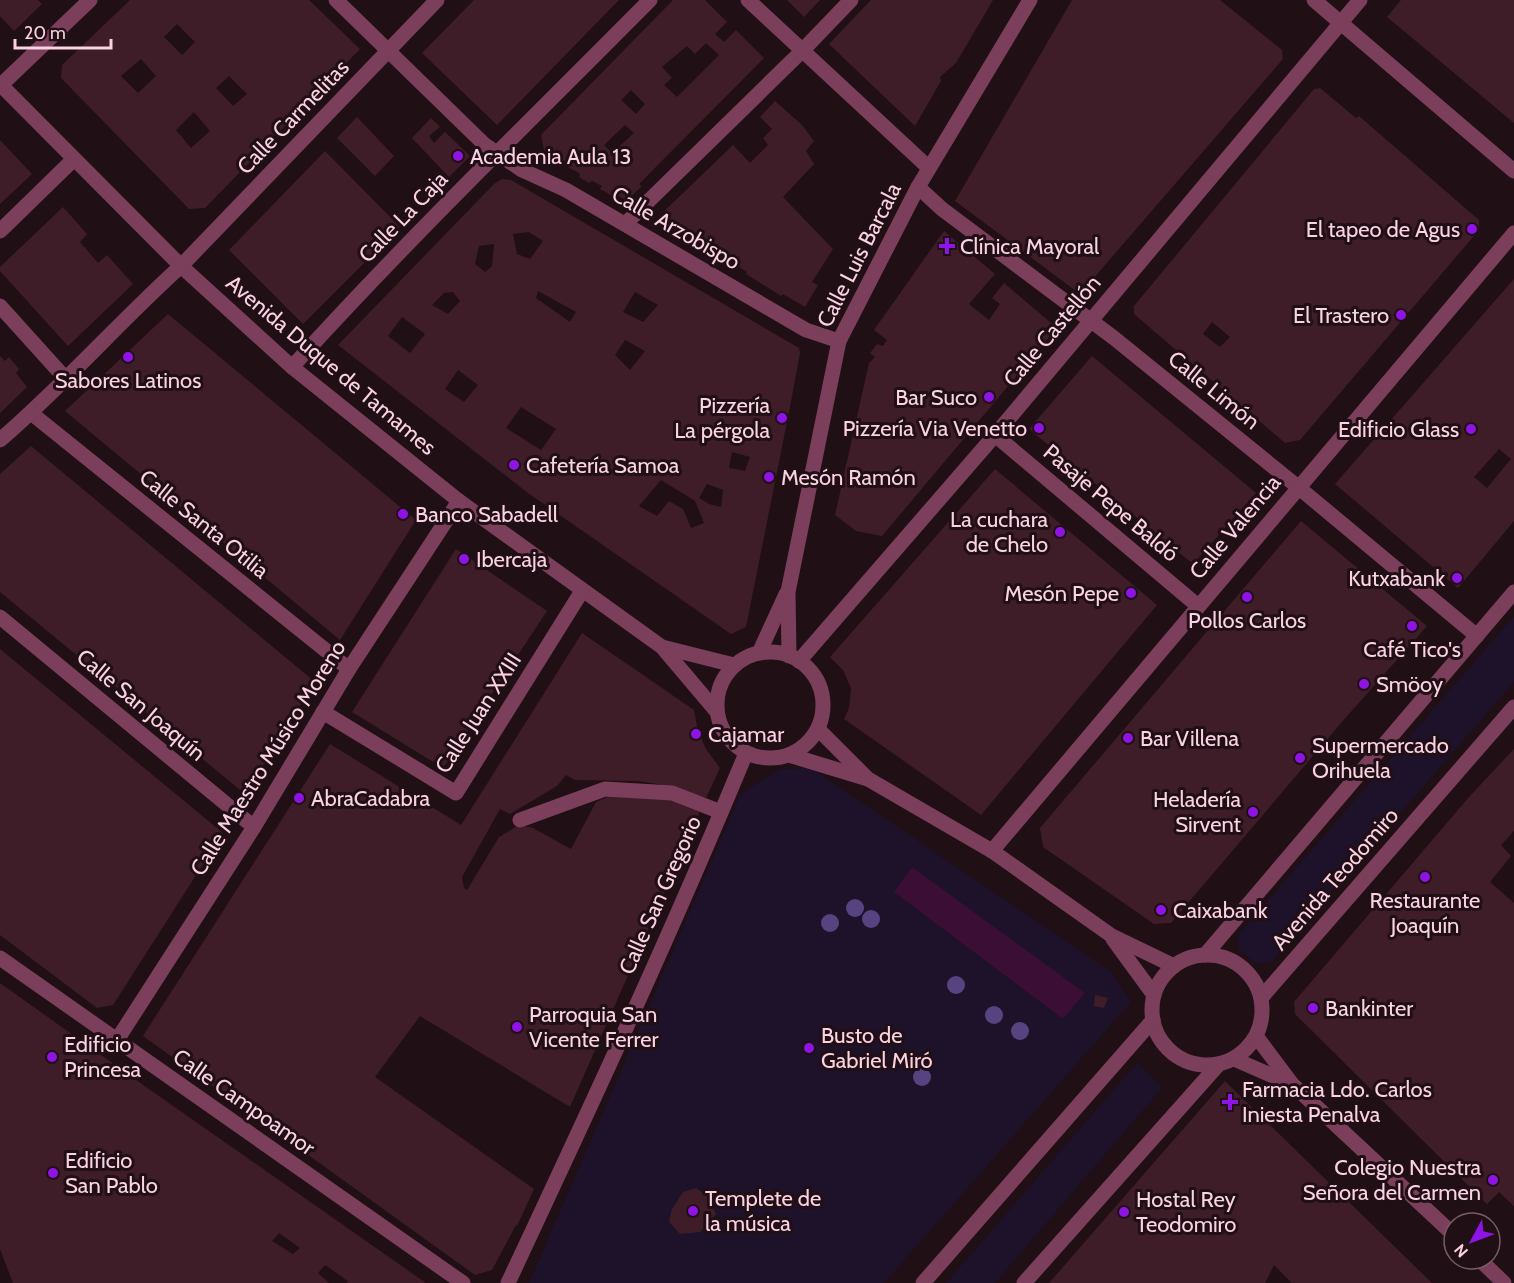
<svg xmlns="http://www.w3.org/2000/svg" width="1514" height="1283" font-family="Cabin,sans-serif">
<style>
.green{fill:#1d1229}
.water{fill:#3a0e35}
.building{fill:#3f1d28;fill-rule:evenodd}
.lines{fill:none;stroke-linecap:round;stroke-linejoin:round}
.minor{stroke:#7b3e5b;stroke-width:15}
.tree{fill:#57437f}
.poi-dot{fill:#8d14e5;stroke:#200f15;stroke-width:2}
.labels{text-anchor:middle;dominant-baseline:central;stroke-width:6;stroke-linejoin:round;paint-order:stroke}
.street-label{font-size:22px;fill:#fbd2e3;stroke:#200f15}
.poi-label{font-size:22px;fill:#fbd2e3;stroke:#200f15;text-anchor:start}
</style>
<rect width="100%" height="100%" fill="#200f15"/>
<g class="green">
<polygon points="1514,616 1514,682 1271,962 1256,964 1238,948 1239,934"/>
<polygon points="811,768 1111,972 1131,1002 884,1283 529,1283 741,794 780,769"/>
<polygon points="1138,1062 1162,1088 995,1283 946,1283"/>
</g>
<polygon class="water" points="912,867 1085,993 1063,1019 894,892"/>
<g class="building">
<polygon points="0,0 38,0 42,4 14,31 0,16"/>
<path d="M130,0H309L360,49L205,208L189,209L61,78L62,65ZM177,24L195,42L182,55L164,37ZM141,59L156,76L138,93L121,76ZM229,76L247,94L233,106L216,88ZM194,112L210,131L191,148L176,130Z"/>
<polygon points="474,0 619,0 497,125 422,53"/>
<path d="M673,0H705L727,22L715,34L724,42L736,30L764,58L642,181L639,184L642,186L628,199L626,197L624,199L617,195L614,197L600,189L602,186L592,181L589,183L579,177L580,174L577,172L545,155L541,135ZM706,43L719,55L677,97L664,85L672,78L662,67L687,46L695,54ZM631,90L645,104L636,114L621,100ZM625,125L634,133L612,153L604,145Z"/>
<polygon points="787,0 820,0 804,17"/>
<polygon points="871,0 993,0 956,63 940,77 941,81 915,126 829,44"/>
<polygon points="1072,0 1220,0 1282,50 1283,59 1080,294 955,201"/>
<polygon points="1401,0 1514,0 1514,123 1387,17"/>
<path d="M1320,88L1356,118L1359,116L1479,220V230L1300,440L1285,443L1134,314V306L1314,89ZM1212,322L1230,337L1220,347L1203,334Z"/>
<polygon points="775,101 802,125 814,141 806,151 814,164 783,197 833,249 812,282 818,285 805,307 783,294 781,296 746,274 747,272 731,262 730,265 694,243 696,240 686,235 685,237 656,219 733,145 750,163 768,145 763,138 772,129 760,117"/>
<polygon points="357,117 394,156 375,176 337,138"/>
<polygon points="431,118 440,127 429,136 434,143 445,132 470,156 449,177 412,138"/>
<polygon points="0,140 32,174 0,204"/>
<polygon points="325,151 400,227 303,324 229,250"/>
<path d="M502,179L511,180L799,348L800,353L790,407L746,627L731,634L528,493L338,345L494,184ZM529,232L543,241L530,259L517,254L513,234ZM494,244L492,266L485,272L475,264L479,246ZM538,291L576,312L570,322L536,298ZM453,292L460,301L448,314L432,305L444,293ZM635,292L658,305L643,322L623,312ZM402,317L425,334L410,353L388,336ZM625,340L645,351L630,370L615,355ZM458,370L478,385L464,402L445,389ZM521,407L556,429L541,450L506,428ZM732,452L750,457L745,471L729,468ZM661,480L695,501L704,523L691,528L683,509L669,501L657,516L639,506ZM707,484L723,490L721,507L709,504L699,498Z"/>
<polygon points="63,207 87,234 80,242 98,263 107,255 133,284 68,346 0,271 0,267"/>
<polygon points="944,231 995,274 969,304 989,320 1000,304 992,298 1004,283 1057,328 882,536 856,531 835,515 869,363 875,357 870,353 877,344 883,346 887,340 874,330"/>
<path d="M1514,279V521L1458,588L1335,484ZM1499,449L1511,459L1487,488L1474,477Z"/>
<polygon points="168,314 416,520 340,640 65,411"/>
<polygon points="0,356 5,361 9,357 19,369 16,373 27,387 0,413"/>
<polygon points="1092,356 1256,493 1193,564 1029,429"/>
<polygon points="31,446 315,682 245,794 0,592 0,474"/>
<polygon points="995,469 1157,605 981,815 844,719 849,708 851,688 843,670 830,657"/>
<polygon points="1301,521 1427,626 1341,723 1171,923 1154,924 1043,847 1040,828"/>
<polygon points="456,549 547,611 443,768 352,712"/>
<polygon points="582,633 694,710 698,731 706,749 720,768 706,798 663,785 638,781 575,780 566,775 557,786 510,814 500,809 462,877 464,888 467,890 499,837 519,825 533,828 571,849 596,802 610,796 669,800 700,812 570,1107 420,1016 375,1077 534,1189 517,1226 516,1225 492,1270 475,1275 143,1036 330,744 461,825"/>
<polygon points="0,649 223,833 113,1005 97,1008 0,935"/>
<polygon points="1514,749 1514,831 1501,845 1511,856 1490,882 1514,903 1514,1206 1499,1192 1487,1204 1295,1014 1294,1002 1469,797"/>
<path d="M0,983L146,1087L426,1283H346L348,1281L325,1265L318,1273L329,1283H13L0,1249ZM279,1233L300,1248L293,1254L272,1241Z"/>
<polygon points="1095,995 1108,998 1104,1008 1094,1006"/>
<polygon points="1225,1081 1354,1207 1432,1283 1292,1283 1274,1265 1265,1283 1049,1283"/>
<polygon points="696,1188 708,1197 716,1214 700,1232 680,1234 669,1222 672,1209 683,1192"/>
</g>
<g class="lines">
<g class="minor">
<polyline points="336,0 485,145 522,170 566,190 806,330 839,341"/>
<polyline points="748,0 929,168"/>
<polyline points="1314,0 1514,171"/>
<polyline points="0,84 181,266 292,367 459,501 662,647 717,712"/>
<polyline points="1,85 90,0"/>
<polyline points="918,187 942,209 1114,338 1298,487 1477,636"/>
<polyline points="625,224 802,51 851,0"/>
<polyline points="0,231 74,159"/>
<polyline points="0,306 65,378"/>
<path d="M292,367C407,240 530,121 650,0"/>
<polyline points="31,413 349,669"/>
<polyline points="995,435 1198,606"/>
<path d="M0,440C63,386 119,322 181,266L437,0"/>
<polyline points="0,617 254,827"/>
<polyline points="662,647 734,665"/>
<circle cx="770" cy="705" r="53"/>
<polyline points="759,653 786,594"/>
<polyline points="789,656 788,592 839,341 918,187 1030,0"/>
<polyline points="799,661 995,435 1360,0"/>
<polyline points="323,712 456,793 582,591"/>
<polyline points="818,729 866,777"/>
<polyline points="789,755 868,779 992,851 1112,936 1174,966"/>
<polyline points="520,820 605,789 672,793 721,812"/>
<polyline points="992,851 1514,233"/>
<polyline points="1113,939 1154,995"/>
<polyline points="1205,955 1514,592"/>
<circle cx="1207" cy="1010" r="55"/>
<polyline points="0,958 463,1283"/>
<polyline points="1261,998 1514,707"/>
<polyline points="1256,1036 1292,1084 1454,1235"/>
<polyline points="117,1040 254,827 349,669 459,501"/>
<polyline points="1234,1059 1289,1083"/>
<polyline points="1479,1259 1504,1283"/>
<path d="M508,1283C590,1108 672,932 746,753"/>
<polyline points="923,1283 1153,1020"/>
<polyline points="1024,1283 1219,1064"/>
</g>
</g>
<g class="tree">
<circle cx="855" cy="908" r="9"/>
<circle cx="871" cy="919" r="9"/>
<circle cx="830" cy="923" r="9"/>
<circle cx="956" cy="985" r="9"/>
<circle cx="994" cy="1015" r="9"/>
<circle cx="1020" cy="1031" r="9"/>
<circle cx="922" cy="1077" r="9"/>
</g>
<g class="poi-dot">
<circle cx="458" cy="156" r="6"/>
<circle cx="1472" cy="229" r="6"/>
<path d="M944 237h6v6h6v6h-6v6h-6v-6h-6v-6h6z"/>
<circle cx="1401" cy="315" r="6"/>
<circle cx="128" cy="357" r="6"/>
<circle cx="989" cy="397" r="6"/>
<circle cx="782" cy="418" r="6"/>
<circle cx="1039" cy="428" r="6"/>
<circle cx="1471" cy="429" r="6"/>
<circle cx="514" cy="465" r="6"/>
<circle cx="769" cy="477" r="6"/>
<circle cx="403" cy="514" r="6"/>
<circle cx="1060" cy="532" r="6"/>
<circle cx="464" cy="559" r="6"/>
<circle cx="1457" cy="578" r="6"/>
<circle cx="1131" cy="593" r="6"/>
<circle cx="1247" cy="597" r="6"/>
<circle cx="1412" cy="626" r="6"/>
<circle cx="1364" cy="684" r="6"/>
<circle cx="696" cy="734" r="6"/>
<circle cx="1128" cy="738" r="6"/>
<circle cx="1300" cy="758" r="6"/>
<circle cx="299" cy="798" r="6"/>
<circle cx="1253" cy="812" r="6"/>
<circle cx="1425" cy="877" r="6"/>
<circle cx="1161" cy="910" r="6"/>
<circle cx="1313" cy="1008" r="6"/>
<circle cx="517" cy="1027" r="6"/>
<circle cx="809" cy="1048" r="6"/>
<circle cx="52" cy="1057" r="6"/>
<path d="M1227 1093h6v6h6v6h-6v6h-6v-6h-6v-6h6z"/>
<circle cx="53" cy="1173" r="6"/>
<circle cx="1493" cy="1180" r="6"/>
<circle cx="693" cy="1211" r="6"/>
<circle cx="1124" cy="1212" r="6"/>
</g>
<g class="labels">
<g class="street-label">
<text transform="translate(293 117) rotate(-46)">Calle Carmelitas</text>
<text transform="translate(403 217) rotate(-46)">Calle La Caja</text>
<text transform="translate(676 228) rotate(30)">Calle Arzobispo</text>
<text transform="translate(859 255) rotate(-63)">Calle Luis Barcala</text>
<text transform="translate(1052 331) rotate(-50)">Calle Castellón</text>
<text transform="translate(331 365) rotate(40)">Avenida Duque de Tamames</text>
<text transform="translate(1214 390) rotate(39)">Calle Limón</text>
<text transform="translate(1111 503) rotate(40)">Pasaje Pepe Baldó</text>
<text transform="translate(204 524) rotate(39)">Calle Santa Otilia</text>
<text transform="translate(1235 527) rotate(-50)">Calle Valencia</text>
<text transform="translate(141 705) rotate(40)">Calle San Joaquín</text>
<text transform="translate(478 713) rotate(-57)">Calle Juan XXIII</text>
<text transform="translate(268 758) rotate(-58)">Calle Maestro Músico Moreno</text>
<text transform="translate(1335 879) rotate(-49)">Avenida Teodomiro</text>
<text transform="translate(660 895) rotate(-66)">Calle San Gregorio</text>
<text transform="translate(244 1102) rotate(35)">Calle Campoamor</text>
</g>
<g class="poi-label">
<text x="470" y="156">Academia Aula 13</text>
<text x="1460" y="229" text-anchor="end">El tapeo de Agus</text>
<text x="960" y="246">Clínica Mayoral</text>
<text x="1389" y="315" text-anchor="end">El Trastero</text>
<text x="128" y="380" text-anchor="middle">Sabores Latinos</text>
<text x="977" y="397" text-anchor="end">Bar Suco</text>
<text x="770" y="405" text-anchor="end">Pizzería<tspan x="770" dy="25">La pérgola</tspan></text>
<text x="1027" y="428" text-anchor="end">Pizzería Via Venetto</text>
<text x="1459" y="429" text-anchor="end">Edificio Glass</text>
<text x="526" y="465">Cafetería Samoa</text>
<text x="781" y="477">Mesón Ramón</text>
<text x="415" y="514">Banco Sabadell</text>
<text x="1048" y="519" text-anchor="end">La cuchara<tspan x="1048" dy="25">de Chelo</tspan></text>
<text x="476" y="559">Ibercaja</text>
<text x="1445" y="578" text-anchor="end">Kutxabank</text>
<text x="1119" y="593" text-anchor="end">Mesón Pepe</text>
<text x="1247" y="620" text-anchor="middle">Pollos Carlos</text>
<text x="1412" y="649" text-anchor="middle">Café Tico's</text>
<text x="1376" y="684">Smöoy</text>
<text x="708" y="734">Cajamar</text>
<text x="1140" y="738">Bar Villena</text>
<text x="1312" y="745">Supermercado<tspan x="1312" dy="25">Orihuela</tspan></text>
<text x="311" y="798">AbraCadabra</text>
<text x="1241" y="799" text-anchor="end">Heladería<tspan x="1241" dy="25">Sirvent</tspan></text>
<text x="1425" y="900" text-anchor="middle">Restaurante<tspan x="1425" dy="25">Joaquín</tspan></text>
<text x="1173" y="910">Caixabank</text>
<text x="1325" y="1008">Bankinter</text>
<text x="529" y="1014">Parroquia San<tspan x="529" dy="25">Vicente Ferrer</tspan></text>
<text x="821" y="1035">Busto de<tspan x="821" dy="25">Gabriel Miró</tspan></text>
<text x="64" y="1044">Edificio<tspan x="64" dy="25">Princesa</tspan></text>
<text x="1242" y="1089">Farmacia Ldo. Carlos<tspan x="1242" dy="25">Iniesta Penalva</tspan></text>
<text x="65" y="1160">Edificio<tspan x="65" dy="25">San Pablo</tspan></text>
<text x="1481" y="1167" text-anchor="end">Colegio Nuestra<tspan x="1481" dy="25">Señora del Carmen</tspan></text>
<text x="705" y="1198">Templete de<tspan x="705" dy="25">la música</tspan></text>
<text x="1136" y="1199">Hostal Rey<tspan x="1136" dy="25">Teodomiro</tspan></text>
</g>
</g>
<g transform="translate(1472 1241) rotate(229)"><circle r="28" fill="#200f15" stroke="#785d67" stroke-width="1.5"/>
<path d="M0-4.5L10 22L0 15L-10 22Z" fill="#8d14e5"/>
<text y="-9" font-size="16" font-weight="bold" text-anchor="middle" fill="#fbd2e3">N</text>
</g>
<path d="M15 39v9h96v-9" fill="none" stroke="#fbd2e3" stroke-width="3"/>
<text x="24" y="39" font-size="18" fill="#fbd2e3" stroke="#200f15" stroke-width="4.5" paint-order="stroke">20 m</text>
</svg>
